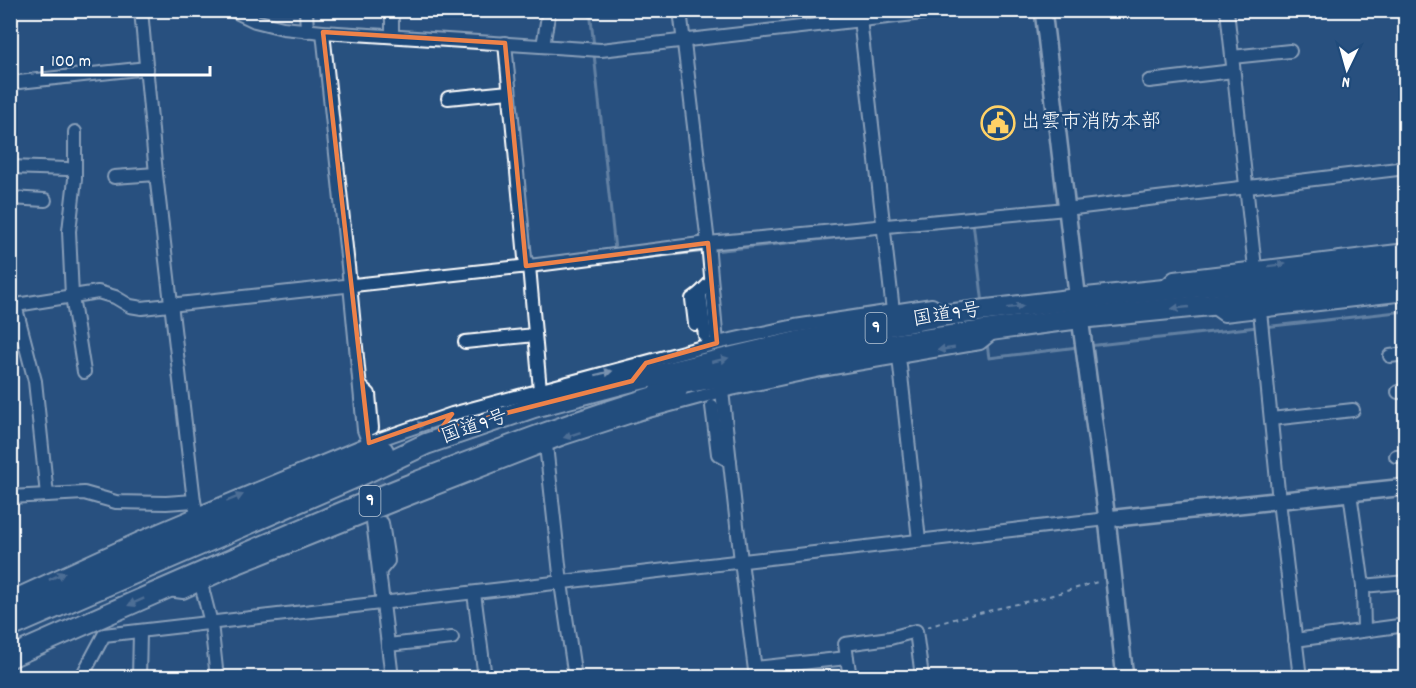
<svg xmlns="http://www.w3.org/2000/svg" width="1416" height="688" font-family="Dekko,'Klee One',sans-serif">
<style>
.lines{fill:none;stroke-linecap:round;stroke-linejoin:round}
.stream{stroke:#aabbcd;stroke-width:3}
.minor-tunnel{stroke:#486b92;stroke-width:12;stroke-dasharray:12 6;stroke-linecap:butt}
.minor-casing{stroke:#fff;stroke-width:16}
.tertiary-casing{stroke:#fff;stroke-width:20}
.trunk-casing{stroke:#fff;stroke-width:24}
.path{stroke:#fff;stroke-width:2;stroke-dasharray:4.5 4.5;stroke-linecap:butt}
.minor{stroke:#1f4a7a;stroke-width:12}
.tertiary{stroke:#1f4a7a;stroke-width:15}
.trunk{stroke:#1f4a7a;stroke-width:20}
.oneway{fill:#7992af}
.marked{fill:none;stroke:#ee8249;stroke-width:4.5;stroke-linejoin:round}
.labels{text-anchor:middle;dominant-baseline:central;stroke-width:5;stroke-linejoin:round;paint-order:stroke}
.shield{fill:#1f4a7a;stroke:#bcc9d7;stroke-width:1.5}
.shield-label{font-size:18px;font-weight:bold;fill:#fff}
.poi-label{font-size:20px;fill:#fff;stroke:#1f4a7a;text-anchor:start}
.street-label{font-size:20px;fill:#fff;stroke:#1f4a7a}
</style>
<rect width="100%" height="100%" fill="#28517f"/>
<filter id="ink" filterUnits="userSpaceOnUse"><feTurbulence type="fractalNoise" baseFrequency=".0167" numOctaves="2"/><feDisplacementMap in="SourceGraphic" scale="12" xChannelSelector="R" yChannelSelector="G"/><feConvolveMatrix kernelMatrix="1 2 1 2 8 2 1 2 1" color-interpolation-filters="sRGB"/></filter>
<g filter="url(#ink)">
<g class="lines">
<g class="stream">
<polyline points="590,10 594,47"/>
<polyline points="594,54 615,250"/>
<polyline points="973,222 983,304"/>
<polyline points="713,251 871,234"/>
<polyline points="616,257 616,261 706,251"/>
<polyline points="1264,327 1406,311"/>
<polyline points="987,344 989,358 1078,347"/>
<polyline points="1088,346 1257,327"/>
</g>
<polyline class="minor-tunnel" points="376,462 382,523"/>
<g class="minor-casing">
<g id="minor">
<polyline points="141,10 156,174 194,501 197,514"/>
<polyline points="232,10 255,21 283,28 323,32 601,50 949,10"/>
<polyline points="306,10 307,31"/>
<polyline points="391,10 392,21 392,36"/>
<polyline points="680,10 708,243 717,343"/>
<polyline points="859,10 893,311"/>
<polyline points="1227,10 1255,268"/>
<polyline points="323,32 350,285 364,430 369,443"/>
<polyline points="505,43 525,258 529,266 540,390"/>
<polyline points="543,46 549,10"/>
<polyline points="1232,57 1290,51"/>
<polyline points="1149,81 1233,71"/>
<polyline points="10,83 147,68"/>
<polyline points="448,98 509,92"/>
<polyline points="75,132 75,179 69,231 72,296 84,372"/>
<polyline points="10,167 67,169"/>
<polyline points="114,177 156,174"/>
<polyline points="10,198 45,200"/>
<polyline points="1162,289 1174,278 1406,250"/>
<polyline points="15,305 35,381 47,495"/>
<polyline points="1210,305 1224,315 1406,294"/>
<polyline points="10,306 98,292 115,297 130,306 142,308 529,266 708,243 1066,209 1406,168"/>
<polyline points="1260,311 1279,501 1300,678"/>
<polyline points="695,324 692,299 700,293"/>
<polyline points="705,336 700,293 711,282"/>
<polyline points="465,342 535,335"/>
<polyline points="1390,356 1406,354"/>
<polyline points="899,357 919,540"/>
<polyline points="360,386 369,394 372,428"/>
<polyline points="722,391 741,561 756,678"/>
<polyline points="1398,392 1406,391"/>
<polyline points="712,406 718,454 730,461"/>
<polyline points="1271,419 1353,410"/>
<polyline points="546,445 561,583 575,678"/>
<polyline points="1396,456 1406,455"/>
<polyline points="1350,493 1363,586 1364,630"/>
<polyline points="10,497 84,493 116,502 166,503 194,501"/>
<polyline points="372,513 392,678"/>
<polyline points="379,572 388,561 382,523"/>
<polyline points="201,584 211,623 217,678"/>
<polyline points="1363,586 1406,582"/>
<polyline points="168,590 183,592 233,569 395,504 561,439 641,413 722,391 821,370 980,343 995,331"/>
<polyline points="474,593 485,678"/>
<polyline points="11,608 21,593 152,533 197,514 369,443 452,414 717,343 795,326 932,305 946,315"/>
<polyline points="1295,640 1406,625"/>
<polyline points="388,645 452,638"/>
<polyline points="847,658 845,644 890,638 916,631 922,677"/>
<polyline points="755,668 847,658 850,678"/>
<polyline points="81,678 104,635 1107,519"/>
<polyline points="139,678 140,632"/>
</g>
</g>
<g class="tertiary-casing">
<g id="tertiary">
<polyline points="1043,10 1080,318 1107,519 1125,678"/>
<polyline points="1107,519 1406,487"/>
</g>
</g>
<g class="trunk-casing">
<g id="trunk">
<polyline points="661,387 740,373 836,353 998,329 1080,318 1210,305 1406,282"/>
<polyline points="10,609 269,497 383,451"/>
<polyline points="10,627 365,473 426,444 534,407 632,381 801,341 946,315 1077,299 1406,265"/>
<path d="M10,657C142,599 273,540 407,486C496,451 585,417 677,390"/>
</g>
</g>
<polyline class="path" points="927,627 954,619 1042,598 1101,581"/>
<use href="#minor" class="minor"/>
<use href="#tertiary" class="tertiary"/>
<use href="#trunk" class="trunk"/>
</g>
<defs><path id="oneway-solid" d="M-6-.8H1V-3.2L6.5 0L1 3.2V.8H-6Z" transform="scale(1.5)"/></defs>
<g class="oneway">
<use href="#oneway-solid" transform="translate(1277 265) rotate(-7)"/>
<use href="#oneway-solid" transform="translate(1015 307) rotate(-7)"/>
<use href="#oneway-solid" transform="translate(1180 308) rotate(174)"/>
<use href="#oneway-solid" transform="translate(946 349) rotate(171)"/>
<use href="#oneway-solid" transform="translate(720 360) rotate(-13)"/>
<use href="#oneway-solid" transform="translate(604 373) rotate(-14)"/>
<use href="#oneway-solid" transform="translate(417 426) rotate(-19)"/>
<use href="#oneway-solid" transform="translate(572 435) rotate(162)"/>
<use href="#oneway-solid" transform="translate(235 498) rotate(-22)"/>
<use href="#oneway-solid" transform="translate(57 576) rotate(-25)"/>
<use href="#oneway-solid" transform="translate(136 602) rotate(156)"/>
</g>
</g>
<path d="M0 0H1416V688H0ZM323,32L505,43L526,266L708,243L717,343L646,363L632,381L440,430L452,414L369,443Z" fill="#28517f" fill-opacity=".55" fill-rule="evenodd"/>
<path class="marked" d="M323,32L505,43L526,266L708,243L717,343L646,363L632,381L440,430L452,414L369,443Z"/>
<defs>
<g id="civic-ring" transform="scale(1.725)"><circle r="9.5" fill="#1f4a7a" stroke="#ffd166" stroke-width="1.5"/><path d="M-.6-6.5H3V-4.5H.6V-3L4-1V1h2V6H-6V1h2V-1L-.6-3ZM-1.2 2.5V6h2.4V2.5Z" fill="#ffd166"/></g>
</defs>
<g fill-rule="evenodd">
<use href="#civic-ring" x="998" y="123"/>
</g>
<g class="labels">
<g class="shield">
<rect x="865.5" y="313" width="21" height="30" rx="4.5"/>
<rect x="359.5" y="486" width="21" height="30" rx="4.5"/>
</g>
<g class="shield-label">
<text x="876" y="328">9</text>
<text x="370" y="501">9</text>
</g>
<g class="poi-label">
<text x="1021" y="123">出雲市消防本部</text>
</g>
<g class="street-label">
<text transform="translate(947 316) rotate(-9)">国道9号</text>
<text transform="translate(475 428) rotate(-19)">国道9号</text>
</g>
</g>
<rect width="1416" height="688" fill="none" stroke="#1f4a7a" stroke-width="36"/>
<rect x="18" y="18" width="1380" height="652" fill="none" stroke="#fff" stroke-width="2" filter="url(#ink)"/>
<g transform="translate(1347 69) rotate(185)" stroke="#1f4a7a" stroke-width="4.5" paint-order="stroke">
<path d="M0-4.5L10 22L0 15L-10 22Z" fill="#ffffff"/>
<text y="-9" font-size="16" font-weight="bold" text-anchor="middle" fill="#ffffff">N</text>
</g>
<path d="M42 66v9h168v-9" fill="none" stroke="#ffffff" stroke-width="3"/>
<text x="51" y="66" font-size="18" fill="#ffffff" stroke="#1f4a7a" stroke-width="4.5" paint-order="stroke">100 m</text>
</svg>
